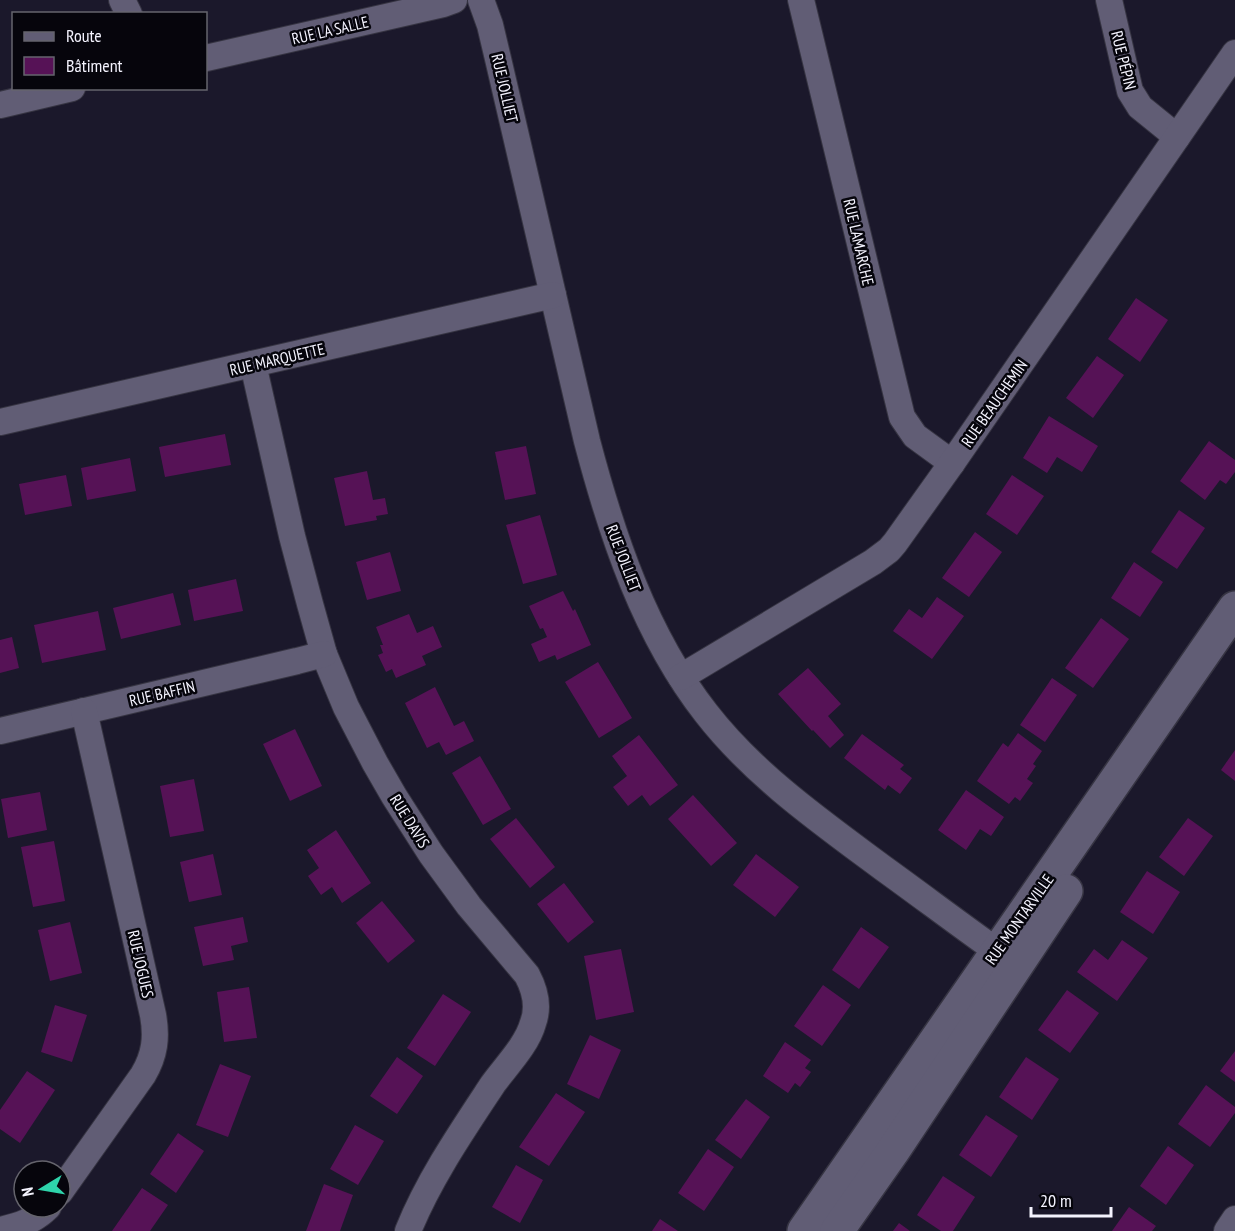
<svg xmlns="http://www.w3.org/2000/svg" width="1235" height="1231" font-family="'PT Sans Narrow',sans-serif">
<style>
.building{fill:#561256}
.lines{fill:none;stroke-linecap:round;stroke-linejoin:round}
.street-casing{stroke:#363442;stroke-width:28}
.secondary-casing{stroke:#363442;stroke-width:36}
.street{stroke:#615d75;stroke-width:26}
.secondary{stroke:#615d75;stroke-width:33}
.labels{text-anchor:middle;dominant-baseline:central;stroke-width:5;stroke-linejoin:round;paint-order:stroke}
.street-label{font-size:16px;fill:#f4f3fe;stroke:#06050c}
</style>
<rect width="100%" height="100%" fill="#1b182b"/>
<g class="building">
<polygon points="1136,298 1168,320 1140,362 1108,339"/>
<polygon points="1097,356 1124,375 1093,418 1066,398"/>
<polygon points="1049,416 1098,446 1082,472 1057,457 1047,473 1023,458"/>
<polygon points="225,434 231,465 165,477 159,447"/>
<polygon points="1209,441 1235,460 1235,472 1226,484 1220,480 1205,500 1180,481"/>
<polygon points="526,446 536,494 505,500 495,452"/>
<polygon points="130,458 136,491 87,500 81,468"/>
<polygon points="367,471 373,500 385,498 388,514 376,516 377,520 345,526 334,478"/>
<polygon points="66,475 72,506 25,515 19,484"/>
<polygon points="1012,475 1044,496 1017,535 986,514"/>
<polygon points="1179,510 1205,528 1177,569 1151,552"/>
<polygon points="540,515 557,575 523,584 506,525"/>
<polygon points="975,532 1002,552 969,597 942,578"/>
<polygon points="390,552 401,591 367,600 356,562"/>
<polygon points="1134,562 1163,582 1140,617 1111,598"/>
<polygon points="236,579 243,611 194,621 188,590"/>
<polygon points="563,591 573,611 575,609 591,645 557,660 555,655 539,662 531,644 547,637 543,628 540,629 529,606"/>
<polygon points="173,593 181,625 121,639 113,608"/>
<polygon points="937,597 964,616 932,659 893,631 909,609 922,618"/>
<polygon points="98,611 106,650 42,663 34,625"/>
<polygon points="409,614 417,633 433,626 442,647 422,656 426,665 396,678 392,669 386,672 378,655 383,653 380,645 383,645 376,627"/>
<polygon points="1101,618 1129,639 1093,688 1065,668"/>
<polygon points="12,637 19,668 0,673 0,640"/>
<polygon points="598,662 632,718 599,738 565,682"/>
<polygon points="808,668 841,704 828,716 844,735 830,748 813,730 812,731 778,694"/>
<polygon points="1052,678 1077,695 1045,742 1020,725"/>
<polygon points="435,687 454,726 464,721 474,741 446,755 439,742 427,748 405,703"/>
<polygon points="295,729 322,786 290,801 263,744"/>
<polygon points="1018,733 1042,751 1033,764 1036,766 1027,779 1033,783 1020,801 1015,797 1009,804 977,781 1003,743 1008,747"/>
<polygon points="862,734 904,765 900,769 912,778 900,794 888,785 885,790 844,758"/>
<polygon points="639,735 678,785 650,806 642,795 628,806 613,787 627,776 612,756"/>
<polygon points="1235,750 1235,781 1221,770"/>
<polygon points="480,756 511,809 483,825 452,773"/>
<polygon points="194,779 204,831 170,837 160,786"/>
<polygon points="966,790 1004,817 991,836 980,829 966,850 938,830"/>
<polygon points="40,792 47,830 8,838 1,799"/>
<polygon points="693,795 737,843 711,866 668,819"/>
<polygon points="516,818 555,867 530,888 490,839"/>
<polygon points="1188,818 1213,836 1184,876 1159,857"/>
<polygon points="336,830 371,883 342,903 332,887 321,895 308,876 319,868 307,850"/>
<polygon points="54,841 65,901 33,907 21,847"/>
<polygon points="213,854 222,895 189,902 180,862"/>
<polygon points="756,854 799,887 775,917 733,885"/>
<polygon points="1147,871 1180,892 1153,934 1120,912"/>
<polygon points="564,883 594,922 568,943 537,904"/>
<polygon points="382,901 415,941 388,963 356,923"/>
<polygon points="243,917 248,942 231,946 234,960 203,966 194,927"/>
<polygon points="70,922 82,973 50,981 38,930"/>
<polygon points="861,927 889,947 859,989 832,970"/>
<polygon points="1122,940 1148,958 1117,1001 1077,972 1094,949 1108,960"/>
<polygon points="621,949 634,1012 596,1020 584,956"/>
<polygon points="823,985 851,1005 822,1046 794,1026"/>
<polygon points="249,987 257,1038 224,1042 217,992"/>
<polygon points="1067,990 1099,1013 1070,1053 1038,1030"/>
<polygon points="443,994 471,1012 435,1066 407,1048"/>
<polygon points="55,1005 87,1015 72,1062 41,1052"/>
<polygon points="590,1035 621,1050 599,1099 567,1084"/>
<polygon points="785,1042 811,1060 805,1068 811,1072 800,1087 795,1083 788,1093 763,1076"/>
<polygon points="1235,1051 1235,1082 1220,1071"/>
<polygon points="397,1057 423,1076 397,1114 370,1096"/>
<polygon points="1026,1057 1059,1079 1032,1120 999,1097"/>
<polygon points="220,1064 251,1076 228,1137 196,1125"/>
<polygon points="27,1071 55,1090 20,1143 0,1129 0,1110"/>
<polygon points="1206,1085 1235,1107 1235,1113 1210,1147 1178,1124"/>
<polygon points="556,1093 585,1112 549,1166 519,1147"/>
<polygon points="746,1099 770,1117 741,1159 715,1140"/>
<polygon points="986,1115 1018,1136 991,1177 959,1155"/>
<polygon points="355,1125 384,1141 358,1185 330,1169"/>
<polygon points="178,1133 204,1151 176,1193 150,1174"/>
<polygon points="1168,1146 1194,1165 1166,1205 1140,1186"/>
<polygon points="708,1149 734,1167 704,1211 678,1193"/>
<polygon points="516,1165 543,1180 520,1223 492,1207"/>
<polygon points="943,1176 975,1197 953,1231 941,1231 917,1215"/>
<polygon points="324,1184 353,1195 340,1231 306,1231"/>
<polygon points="142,1188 168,1205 150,1231 112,1231"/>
<polygon points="1129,1207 1156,1226 1152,1231 1112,1231"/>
<polygon points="660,1219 678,1231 652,1231"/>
<polygon points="899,1223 910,1231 893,1231"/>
</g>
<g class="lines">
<g class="street-casing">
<g id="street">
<polyline points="122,0 129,14"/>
<path d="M481,0L490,25L499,63L587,441C612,536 645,635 706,713C754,775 821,822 883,868C926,899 968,931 1011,961"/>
<polyline points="801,0 902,417 915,436 952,463"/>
<polyline points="1109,0 1130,91 1140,107 1177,137"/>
<polyline points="206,58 443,4 454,0"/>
<polyline points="0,105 72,88"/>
<path d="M253,364L292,536L310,604L324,654L346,707L375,763L394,796L431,854L469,906L527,975C535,990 539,1007 533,1023C527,1045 506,1066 493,1084C462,1131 429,1179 408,1231"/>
<polyline points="0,422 553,295"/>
<polyline points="681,677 873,562 889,550 895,543 952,463 1235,53"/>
<polyline points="0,731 297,661 324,654"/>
<path d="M60,1192L143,1075C155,1055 157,1037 153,1015L84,711"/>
<path d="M0,1230C19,1226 34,1221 48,1207"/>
<polyline points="1227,1231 1235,1219"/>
</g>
</g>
<g class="secondary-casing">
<g id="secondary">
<polyline points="804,1231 1235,608"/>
<polyline points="837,1231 893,1151 1066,891"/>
</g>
</g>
<use href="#street" class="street"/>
<use href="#secondary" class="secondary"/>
</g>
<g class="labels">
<g class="street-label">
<text transform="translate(330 30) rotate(-13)">RUE LA SALLE</text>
<text transform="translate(1124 60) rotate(76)">RUE PÉPIN</text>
<text transform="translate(505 88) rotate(77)">RUE JOLLIET</text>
<text transform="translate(859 242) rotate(77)">RUE LAMARCHE</text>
<text transform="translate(277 359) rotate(-13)">RUE MARQUETTE</text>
<text transform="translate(994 403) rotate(-55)">RUE BEAUCHEMIN</text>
<text transform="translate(624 558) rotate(69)">RUE JOLLIET</text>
<text transform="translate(162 693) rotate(-13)">RUE BAFFIN</text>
<text transform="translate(410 821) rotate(58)">RUE DAVIS</text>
<text transform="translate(1019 919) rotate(-55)">RUE MONTARVILLE</text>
<text transform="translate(141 964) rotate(77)">RUE JOGUES</text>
</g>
</g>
<rect x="12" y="12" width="195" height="78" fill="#06050c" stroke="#65646d" stroke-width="1.5"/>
<rect x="24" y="32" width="30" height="9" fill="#615d75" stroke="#65646d" stroke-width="1.5"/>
<text x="66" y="42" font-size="18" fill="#f4f3fe">Route</text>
<rect x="24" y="57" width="30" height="18" fill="#561256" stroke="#65646d" stroke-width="1.5"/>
<text x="66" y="72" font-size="18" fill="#f4f3fe">Bâtiment</text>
<g transform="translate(42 1189) rotate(259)"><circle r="28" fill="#06050c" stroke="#65646d" stroke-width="1.5"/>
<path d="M0-4.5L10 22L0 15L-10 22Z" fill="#2ed4ab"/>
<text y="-9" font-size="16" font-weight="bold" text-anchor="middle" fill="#f4f3fe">N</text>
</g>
<path d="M1031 1207v9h80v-9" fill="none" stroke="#f4f3fe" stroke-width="3"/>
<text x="1040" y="1207" font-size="18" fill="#f4f3fe" stroke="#06050c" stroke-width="4.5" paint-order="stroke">20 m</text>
</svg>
